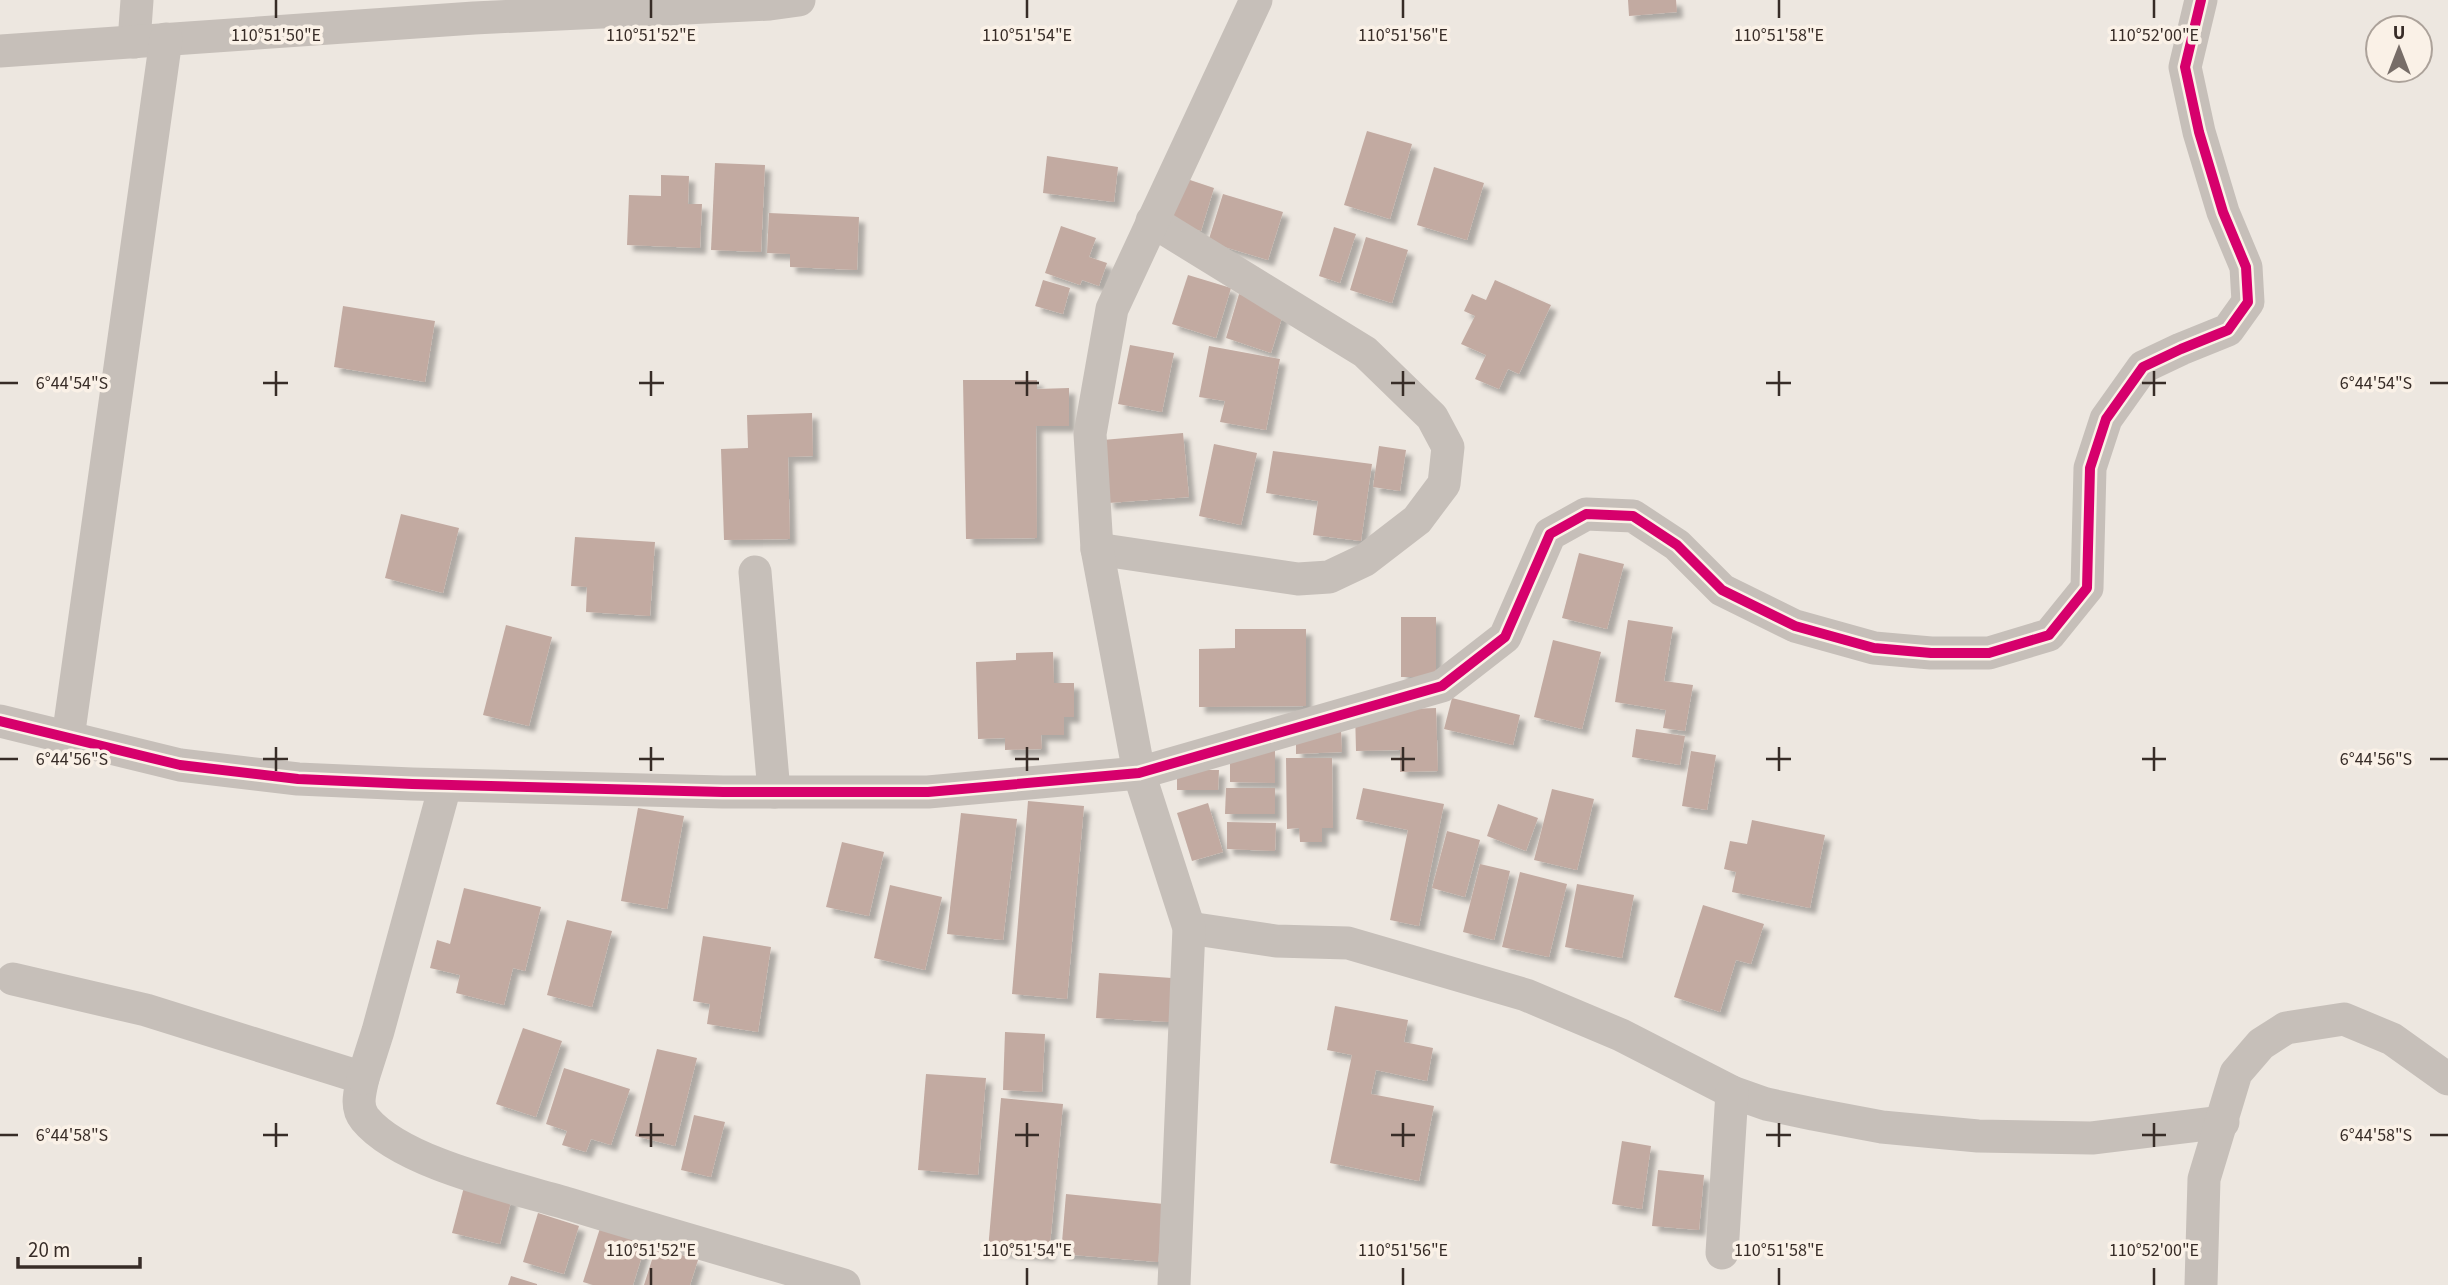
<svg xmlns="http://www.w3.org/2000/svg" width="2448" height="1285" font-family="'Source Sans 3',sans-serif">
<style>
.building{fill:#c2aaa1;filter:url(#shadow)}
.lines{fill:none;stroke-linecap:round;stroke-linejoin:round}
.minor{stroke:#c6bfb9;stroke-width:33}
.cycleway-casing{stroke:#faf1e7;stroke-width:15}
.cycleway{stroke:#d6006c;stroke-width:10}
.ticks{fill:none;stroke:#372c27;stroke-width:2.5}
.ticks-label{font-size:18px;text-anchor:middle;fill:#372c27;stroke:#faf1e7;stroke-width:7;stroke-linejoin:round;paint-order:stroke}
</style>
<defs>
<filter id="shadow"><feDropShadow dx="6" dy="6" stdDeviation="2" flood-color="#0004"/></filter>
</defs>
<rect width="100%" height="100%" fill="#ede7e0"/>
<g class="building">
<polygon points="1628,0 1676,0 1677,12 1629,16"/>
<polygon points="1367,131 1412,144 1390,219 1344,205"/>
<polygon points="1047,156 1118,167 1114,202 1043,193"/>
<polygon points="715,163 765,165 761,252 711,250"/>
<polygon points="1434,167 1484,183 1467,240 1417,225"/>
<polygon points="661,175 689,176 688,204 702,204 700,248 627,245 629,195 661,196"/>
<polygon points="1184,178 1214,188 1201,231 1170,222"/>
<polygon points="1223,194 1283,212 1268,260 1208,242"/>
<polygon points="769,213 859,217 857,270 790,267 790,254 767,253"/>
<polygon points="1061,226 1096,238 1089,257 1107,263 1099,286 1082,280 1080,285 1045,273"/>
<polygon points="1334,227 1356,234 1340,283 1319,276"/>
<polygon points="1366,237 1408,250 1392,303 1350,290"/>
<polygon points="1188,275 1231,288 1216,338 1172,324"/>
<polygon points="1043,280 1070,288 1063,314 1035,306"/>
<polygon points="1495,280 1551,305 1519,374 1508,369 1499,389 1475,379 1486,355 1461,344 1475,316 1464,311 1472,294 1486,300"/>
<polygon points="1239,294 1285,308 1271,353 1226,338"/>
<polygon points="343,306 435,321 425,382 334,367"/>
<polygon points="1130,345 1174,353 1162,412 1118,404"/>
<polygon points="1209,346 1280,359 1266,430 1220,422 1225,401 1199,397"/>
<polygon points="963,380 1037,380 1037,389 1069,388 1069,426 1036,426 1037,538 966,539"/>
<polygon points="812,413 813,456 788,457 790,539 724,540 721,449 748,448 747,415"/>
<polygon points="1183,433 1189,497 1108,503 1103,440"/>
<polygon points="1214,444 1257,453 1241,525 1199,516"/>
<polygon points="1379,446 1406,450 1400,491 1373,487"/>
<polygon points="1273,451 1372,464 1361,541 1313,535 1318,501 1266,493"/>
<polygon points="401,514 459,528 443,593 385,578"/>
<polygon points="575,537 655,542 650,616 586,612 587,587 571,586"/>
<polygon points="1579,553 1624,564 1607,629 1562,618"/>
<rect x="1401" y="617" width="35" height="60"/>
<polygon points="1628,620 1673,627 1664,681 1693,685 1685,731 1663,728 1666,710 1615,702"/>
<polygon points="506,625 552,637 529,726 483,715"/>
<polygon points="1235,629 1306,629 1306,706 1199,707 1199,649 1235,648"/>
<polygon points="1553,640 1601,652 1582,729 1534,717"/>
<polygon points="1053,652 1054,683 1074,683 1074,717 1064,717 1064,735 1041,735 1042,749 1005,750 1005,738 978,739 976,662 1016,660 1016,653"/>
<polygon points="1452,698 1520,715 1513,745 1444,729"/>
<polygon points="1436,708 1438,771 1400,772 1400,750 1356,751 1355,711"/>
<polygon points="1341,729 1342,752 1296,754 1296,731"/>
<polygon points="1636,729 1685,736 1680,765 1632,757"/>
<polygon points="1230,750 1275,751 1275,783 1230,782"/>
<polygon points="1691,751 1716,755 1707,810 1682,806"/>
<polygon points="1286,758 1332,758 1333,828 1322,828 1322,842 1300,842 1299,828 1287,829"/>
<polygon points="1177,770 1219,770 1218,790 1177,790"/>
<polygon points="1226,788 1275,788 1275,814 1225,814"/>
<polygon points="1363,788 1444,804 1419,926 1390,920 1408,830 1356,819"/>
<polygon points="1552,789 1594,799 1577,870 1534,860"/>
<polygon points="1028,801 1084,806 1067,999 1012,994"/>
<polygon points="1208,803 1223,852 1192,861 1177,813"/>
<polygon points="1498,804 1538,818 1526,851 1487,836"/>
<polygon points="638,808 684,816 667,909 621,901"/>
<polygon points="961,813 1017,819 1003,940 947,934"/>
<polygon points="1752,820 1825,835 1810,908 1732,892 1736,872 1724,869 1730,841 1747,844"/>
<polygon points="1227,822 1276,823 1275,851 1227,849"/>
<polygon points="1447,831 1480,840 1465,897 1432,888"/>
<polygon points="842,842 884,852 869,916 826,907"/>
<polygon points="1480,864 1510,871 1494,940 1463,932"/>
<polygon points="1520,872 1567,884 1549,957 1502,947"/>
<polygon points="1577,884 1634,895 1622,958 1565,947"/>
<polygon points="890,885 942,897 925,970 874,958"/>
<polygon points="464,888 541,907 525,971 513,968 504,1005 456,993 460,975 430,968 437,940 450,944"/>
<polygon points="1703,905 1764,924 1751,964 1736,960 1720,1012 1674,997"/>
<polygon points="567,920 612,931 592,1007 547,995"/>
<polygon points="703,936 771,947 758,1032 707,1024 710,1004 693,1001"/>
<polygon points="1099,973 1172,978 1170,1022 1096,1018"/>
<polygon points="1335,1006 1408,1020 1404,1042 1433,1048 1427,1081 1376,1070 1371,1094 1434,1106 1419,1181 1330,1163 1352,1055 1327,1050"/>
<polygon points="523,1028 562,1041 536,1117 496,1104"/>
<polygon points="1005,1032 1045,1034 1042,1092 1003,1090"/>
<polygon points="657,1049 697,1058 675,1146 635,1136"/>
<polygon points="564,1068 630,1089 611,1145 591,1139 586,1152 562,1145 567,1131 546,1124"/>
<polygon points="926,1074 986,1078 978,1175 918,1170"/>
<polygon points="1001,1098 1063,1104 1049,1256 988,1250"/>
<polygon points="694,1115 725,1122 711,1177 681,1170"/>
<polygon points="1622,1141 1651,1146 1642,1209 1612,1204"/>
<polygon points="1658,1170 1704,1175 1699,1230 1652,1226"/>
<polygon points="464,1187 512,1198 500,1244 452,1233"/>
<polygon points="1066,1194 1164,1204 1158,1262 1061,1254"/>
<polygon points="538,1213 579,1226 564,1274 523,1262"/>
<polygon points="601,1225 647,1240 633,1285 593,1285 583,1282"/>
<polygon points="656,1247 698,1260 690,1285 644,1285"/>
<polygon points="511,1276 537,1284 537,1285 508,1285"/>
</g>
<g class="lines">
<g class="minor">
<polyline points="134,42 137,0"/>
<polyline points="0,51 474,18 770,4 799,0"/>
<polyline points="1097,549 1298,579 1329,577 1365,560 1417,520 1444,484 1448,447 1432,417 1365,352 1152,221"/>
<polyline points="755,572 774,792"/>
<polyline points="0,721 180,765 298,779 412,784 723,792 928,792 1139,773 1442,686 1505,637 1550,534 1586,514 1633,516 1677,545 1722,590 1795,626 1874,648 1931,653 1989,653 2049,635 2087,588 2090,468 2106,419 2143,367 2181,349 2228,330 2248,302 2246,267 2223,212 2199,132 2185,67 2201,0"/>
<polyline points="68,738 166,39"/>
<polyline points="1189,928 1276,941 1348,943 1526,995 1621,1035 1732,1092 1766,1104 1813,1114 1882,1127 1978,1136 2092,1138 2223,1122"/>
<path d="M13,979L146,1010L363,1078C360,1092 355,1107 365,1119C402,1164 513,1187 569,1204C660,1232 752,1258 844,1285"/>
<polyline points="363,1078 378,1031 445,786"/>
<polyline points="1722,1253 1732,1092"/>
<polyline points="1174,1285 1189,928 1139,773 1097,549 1090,434 1112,309 1256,0"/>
<polyline points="2201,1285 2204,1179 2236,1073 2261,1044 2286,1028 2344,1019 2392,1039 2448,1079"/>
</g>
<g class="cycleway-casing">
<polyline id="cycleway" points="0,721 180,765 298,779 412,784 723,792 928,792 1139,773 1442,686 1505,637 1550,534 1586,514 1633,516 1677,545 1722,590 1795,626 1874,648 1931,653 1989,653 2049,635 2087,588 2090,468 2106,419 2143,367 2181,349 2228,330 2248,302 2246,267 2223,212 2199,132 2185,67 2201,0"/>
</g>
<use href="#cycleway" class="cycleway"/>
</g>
<path class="ticks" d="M276,0V18M651,0V18M1027,0V18M1403,0V18M1779,0V18M2154,0V18M276,371V396M651,371V396M1027,371V396M1403,371V396M1779,371V396M2154,371V396M0,383H18M263,383H288M639,383H664M1015,383H1039M1391,383H1415M1766,383H1791M2142,383H2166M2430,383H2448M276,747V771M651,747V771M1027,747V771M1403,747V771M1779,747V771M2154,747V771M0,759H18M263,759H288M639,759H664M1015,759H1039M1391,759H1415M1766,759H1791M2142,759H2166M2430,759H2448M276,1123V1147M651,1123V1147M1027,1123V1147M1403,1123V1147M1779,1123V1147M2154,1123V1147M0,1135H18M263,1135H288M639,1135H664M1015,1135H1039M1391,1135H1415M1766,1135H1791M2142,1135H2166M2430,1135H2448M651,1268V1285M1027,1268V1285M1403,1268V1285M1779,1268V1285M2154,1268V1285"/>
<g class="ticks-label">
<text x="276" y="41">110°51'50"E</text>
<text x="651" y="41">110°51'52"E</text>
<text x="1027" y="41">110°51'54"E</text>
<text x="1403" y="41">110°51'56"E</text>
<text x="1779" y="41">110°51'58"E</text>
<text x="2154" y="41">110°52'00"E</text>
<text x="72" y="389">6°44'54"S</text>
<text x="2376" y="389">6°44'54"S</text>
<text x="72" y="765">6°44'56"S</text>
<text x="2376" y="765">6°44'56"S</text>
<text x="72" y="1141">6°44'58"S</text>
<text x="2376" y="1141">6°44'58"S</text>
<text x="651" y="1256">110°51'52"E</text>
<text x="1027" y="1256">110°51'54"E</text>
<text x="1403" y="1256">110°51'56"E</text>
<text x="1779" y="1256">110°51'58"E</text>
<text x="2154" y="1256">110°52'00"E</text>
</g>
<g transform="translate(2399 49)"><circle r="33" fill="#faf1e7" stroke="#aca29a" stroke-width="2"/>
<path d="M0-5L12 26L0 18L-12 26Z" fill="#776d68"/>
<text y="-10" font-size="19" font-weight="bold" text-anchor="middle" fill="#372c27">U</text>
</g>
<path d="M18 1257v10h122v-10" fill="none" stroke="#372c27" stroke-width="3.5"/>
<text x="28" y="1257" font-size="21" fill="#372c27" stroke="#faf1e7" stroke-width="5" paint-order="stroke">20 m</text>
</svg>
